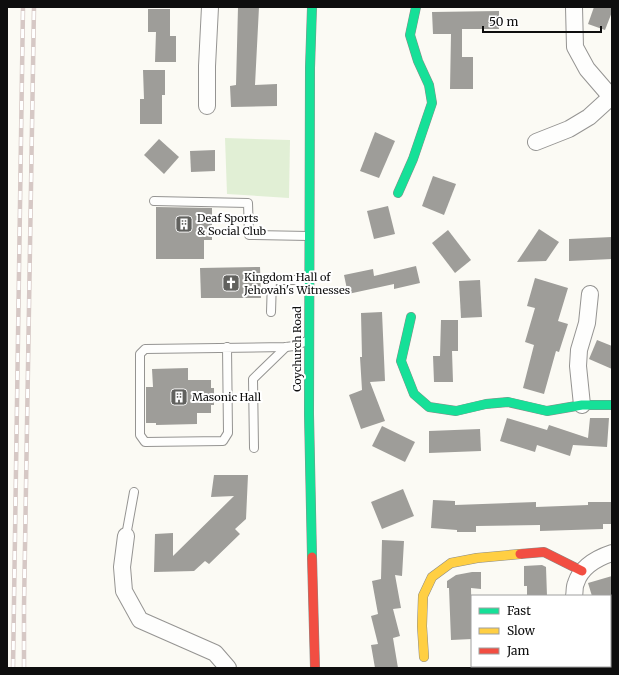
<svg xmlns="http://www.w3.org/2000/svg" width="619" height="675" font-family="Merriweather,serif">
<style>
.green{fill:#e1efd5}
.building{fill:#9e9d99}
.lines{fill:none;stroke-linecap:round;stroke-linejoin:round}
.lane-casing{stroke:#959492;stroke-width:10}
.street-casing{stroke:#959492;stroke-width:18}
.fast-casing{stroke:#8b8b88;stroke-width:10}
.slow-casing{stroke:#8b8b88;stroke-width:10}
.jam-casing{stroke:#8b8b88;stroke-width:10}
.lane{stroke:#fefefd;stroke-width:8}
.street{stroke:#fefefd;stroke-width:16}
.fast{stroke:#16e098;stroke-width:9}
.slow{stroke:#ffcf43;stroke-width:9}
.jam{stroke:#f24e42;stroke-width:9}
.rail-casing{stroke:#d6c8c5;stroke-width:4.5}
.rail{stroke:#fff;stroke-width:3;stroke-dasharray:9;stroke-linecap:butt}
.labels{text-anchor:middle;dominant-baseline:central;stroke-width:4;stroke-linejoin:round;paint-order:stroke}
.poi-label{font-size:11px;fill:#0e0e0e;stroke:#fff;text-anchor:start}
.street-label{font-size:11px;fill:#0e0e0e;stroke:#fff}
</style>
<rect width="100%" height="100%" fill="#fbfaf4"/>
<polygon class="green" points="225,138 290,140 289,198 227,194"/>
<g class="building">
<polygon points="238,7 259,7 255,85 277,84 277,106 231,107 230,86 236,85"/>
<polygon points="594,7 612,7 612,12 605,30 588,24"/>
<polygon points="148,9 170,9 170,36 176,36 176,62 155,62 156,32 148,32"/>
<polygon points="499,11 499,29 462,29 462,57 473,57 473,89 450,89 451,34 433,34 432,12"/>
<polygon points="143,70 165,70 165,95 162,95 162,124 140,124 140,99 144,99"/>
<polygon points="375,132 395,141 379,178 360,171"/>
<polygon points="159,139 179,157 164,174 144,155"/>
<polygon points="215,150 215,171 191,172 190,151"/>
<polygon points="433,176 456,184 444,215 422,206"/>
<polygon points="388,206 395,234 374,239 367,211"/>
<polygon points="156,207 212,208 212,240 204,240 204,259 156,259"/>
<polygon points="539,229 559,242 546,261 517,262"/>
<polygon points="448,230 471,260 455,273 432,243"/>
<polygon points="612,237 612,259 569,261 569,239"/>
<polygon points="416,266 420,283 394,289 394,284 348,294 344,275 373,269 374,276"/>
<polygon points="260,267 261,298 201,298 200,268"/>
<polygon points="535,278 568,288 558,321 568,324 559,352 556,351 544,394 523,388 534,345 525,342 535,308 527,306"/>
<polygon points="480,280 482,317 461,318 459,281"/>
<polygon points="382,312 385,381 370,382 385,421 361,429 349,395 362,390 360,357 362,357 361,313"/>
<polygon points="441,320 458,320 458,351 452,351 453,382 434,382 433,356 440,356"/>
<polygon points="597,340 612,346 612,369 589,359"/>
<polygon points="188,368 188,380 211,380 211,388 214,388 214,405 211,405 211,413 197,413 197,424 156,425 156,423 146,423 146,387 153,387 152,369"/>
<polygon points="507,418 547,430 549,425 588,438 590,418 609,418 607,447 573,445 570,456 537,445 535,452 500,441"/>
<polygon points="382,426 415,442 405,462 372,446"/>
<polygon points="480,429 481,451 429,453 429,431"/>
<polygon points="214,475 248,475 246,519 235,529 240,534 209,564 205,561 194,571 154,572 155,534 173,533 173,556 234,496 211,497"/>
<polygon points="403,489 414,516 382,529 371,502"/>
<polygon points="433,500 455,501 455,505 536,502 536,507 588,505 588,502 612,502 612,524 603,524 603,529 540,531 540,525 476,526 476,532 457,532 457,530 431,528"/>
<polygon points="382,540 404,541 402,576 395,575 401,608 393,609 400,636 393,638 398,668 375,668 371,645 378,644 371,616 378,614 372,581 381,579"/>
<polygon points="542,565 546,567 547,596 527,596 527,586 524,586 524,566"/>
<polygon points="472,572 481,572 481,589 471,588 472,639 451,640 449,588 447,588 447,581 456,575"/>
<polygon points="612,576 612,596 592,596 588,583"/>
</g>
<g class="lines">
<g class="lane-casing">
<g id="lane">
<polyline points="154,201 248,203 249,235 309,236"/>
<polyline points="271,312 272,280 309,280"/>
<polyline points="227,347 228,433 223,441 145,442 140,435 140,354 145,349 286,347 294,346 307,341"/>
<polyline points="254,448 253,379 286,347"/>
<polyline points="126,536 134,492"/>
</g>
</g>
<g class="street-casing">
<g id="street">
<polyline points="574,7 575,47 587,69 612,98"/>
<polyline points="207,106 207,66 210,7"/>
<polyline points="536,142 569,129 589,117 611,97"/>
<polyline points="582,405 578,366 579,350 587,323 590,294"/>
<polyline points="126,536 122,567 124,591 140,620 215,653 228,668"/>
<path d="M574,596C575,592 574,587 576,583C581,567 597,558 612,553"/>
</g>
</g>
<g class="fast-casing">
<g id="fast">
<polyline points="312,7 310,68 309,414 312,557"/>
<polyline points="398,193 413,159 432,103 429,85 418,61 410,35 416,7"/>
<polyline points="411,317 401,361 414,394 429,407 456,411 486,404 508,402 547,411 582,405 612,405"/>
</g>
</g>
<g class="slow-casing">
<polyline id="slow" points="424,657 422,626 423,596 432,577 451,563 477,558 520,554"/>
</g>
<g class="jam-casing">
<g id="jam">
<polyline points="520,554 544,552 582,571"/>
<polyline points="312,557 315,668"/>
</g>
</g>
<use href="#lane" class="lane"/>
<use href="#street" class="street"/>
<use href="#fast" class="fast"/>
<use href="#slow" class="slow"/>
<use href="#jam" class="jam"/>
<g class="rail-casing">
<g id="rail">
<polyline points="13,668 23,7"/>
<polyline points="24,668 24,607 34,7"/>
</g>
</g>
<use href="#rail" class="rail"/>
</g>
<defs>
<g id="building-square" transform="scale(0.9)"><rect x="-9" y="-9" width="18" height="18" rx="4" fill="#61615e" stroke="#fff"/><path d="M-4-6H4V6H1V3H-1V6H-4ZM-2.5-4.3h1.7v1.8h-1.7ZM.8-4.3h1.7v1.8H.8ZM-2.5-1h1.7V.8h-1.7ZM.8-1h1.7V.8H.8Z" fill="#fff"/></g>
<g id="church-square" transform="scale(0.9)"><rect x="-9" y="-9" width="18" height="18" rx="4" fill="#61615e" stroke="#fff"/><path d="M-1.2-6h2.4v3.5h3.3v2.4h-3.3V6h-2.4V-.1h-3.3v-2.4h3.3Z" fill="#fff"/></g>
</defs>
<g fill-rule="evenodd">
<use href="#building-square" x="184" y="224"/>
<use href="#church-square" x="231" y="283"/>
<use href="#building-square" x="179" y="397"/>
</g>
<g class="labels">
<g class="poi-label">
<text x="197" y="218">Deaf Sports<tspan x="197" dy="13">&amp; Social Club</tspan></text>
<text x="244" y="277">Kingdom Hall of<tspan x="244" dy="13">Jehovah's Witnesses</tspan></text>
<text x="192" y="397">Masonic Hall</text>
</g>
<g class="street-label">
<text transform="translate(297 349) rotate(-90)">Coychurch Road</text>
</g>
</g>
<rect width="619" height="675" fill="none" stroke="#0e0e0e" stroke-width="16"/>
<rect x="471" y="595" width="140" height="72" fill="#ffffff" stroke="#9f9f9f"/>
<rect x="479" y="608" width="20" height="6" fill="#16e098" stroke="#9f9f9f"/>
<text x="507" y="615" font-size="12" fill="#0e0e0e">Fast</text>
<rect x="479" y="628" width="20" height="6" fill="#ffcf43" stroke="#9f9f9f"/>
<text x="507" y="635" font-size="12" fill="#0e0e0e">Slow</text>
<rect x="479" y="648" width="20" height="6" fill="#f24e42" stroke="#9f9f9f"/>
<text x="507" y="655" font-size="12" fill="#0e0e0e">Jam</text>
<path d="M483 26v6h118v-6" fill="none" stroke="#0e0e0e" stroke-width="2"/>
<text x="489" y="26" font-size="12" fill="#0e0e0e" stroke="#ffffff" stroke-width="3" paint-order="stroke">50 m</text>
</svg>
